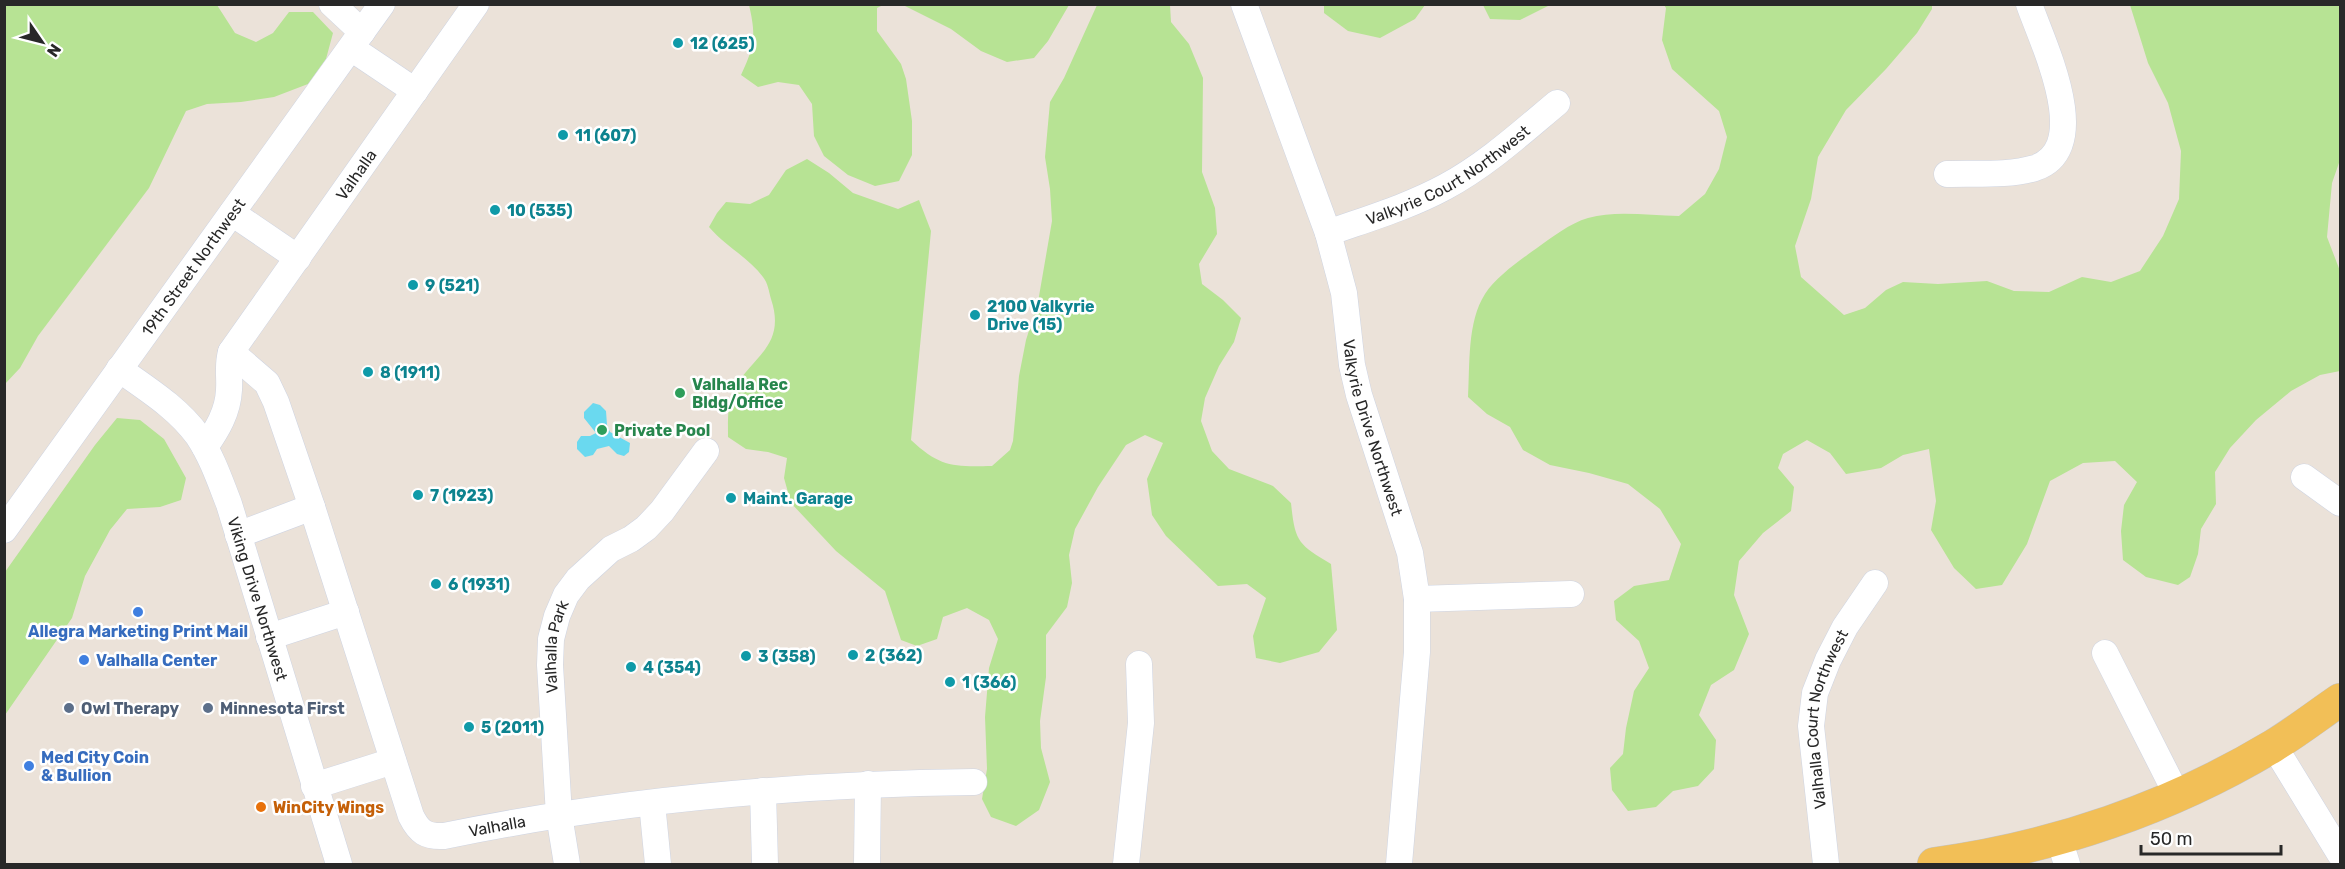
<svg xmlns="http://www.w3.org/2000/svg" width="2345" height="869" font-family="Rubik,sans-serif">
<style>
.green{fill:#b7e394}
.water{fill:#6ad9ef}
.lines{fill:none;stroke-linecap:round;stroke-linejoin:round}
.minor-casing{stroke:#ced4e2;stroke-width:27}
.major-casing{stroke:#c3c3c3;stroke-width:34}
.minor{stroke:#fff;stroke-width:26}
.major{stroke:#f2bf57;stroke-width:33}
.culture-dot{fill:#0f9aa8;stroke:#fff;stroke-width:2}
.leisure-dot{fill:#2e9e5b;stroke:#fff;stroke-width:2}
.shop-dot{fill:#3f7fe0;stroke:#fff;stroke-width:2}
.service-dot{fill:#5c6f8a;stroke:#fff;stroke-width:2}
.food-dot{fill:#e8710a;stroke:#fff;stroke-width:2}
.labels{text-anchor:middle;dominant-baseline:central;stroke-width:5;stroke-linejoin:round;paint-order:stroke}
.culture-label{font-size:16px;font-weight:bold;fill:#0d838f;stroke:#fff;text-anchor:start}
.street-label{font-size:16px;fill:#282828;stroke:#fff}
.leisure-label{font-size:16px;font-weight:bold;fill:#27864d;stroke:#fff;text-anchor:start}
.shop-label{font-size:16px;font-weight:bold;fill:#366cbe;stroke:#fff;text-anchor:start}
.service-label{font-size:16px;font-weight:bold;fill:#4e5e75;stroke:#fff;text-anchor:start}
.food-label{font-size:16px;font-weight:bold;fill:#c56008;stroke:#fff;text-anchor:start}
</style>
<rect width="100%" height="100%" fill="#ebe2d9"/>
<g class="green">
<polygon points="5,4 217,5 235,33 256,42 273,33 289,12 313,12 333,33 326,59 308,84 274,97 241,102 207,104 186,111 149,188 38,336 20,368 5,384"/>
<path d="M749,5H883L877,8V31L901,64L906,79L912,121V155L899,181L875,186L848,175L824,156L814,136L812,104L799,85L778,82L758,87L741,75C755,46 756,35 749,5Z"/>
<polygon points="903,5 1069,5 1048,41 1034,58 1007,62 981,51 951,29"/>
<path d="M1097,5H1170L1171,22L1189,44L1203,78L1202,172L1215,208L1217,234L1199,264L1202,284L1223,300L1241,318L1234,342L1219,366L1205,398L1201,421L1212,451L1229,469L1273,486L1291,503C1295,542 1298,544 1331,564L1337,630L1319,652L1280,663L1256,658L1253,636L1266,598L1247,584L1218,586L1166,536L1152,515L1147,479L1163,443L1145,435L1126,445L1098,487L1075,529L1069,555L1072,583L1067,607L1046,635V677L1040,721L1041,748L1050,782L1039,810L1016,826L991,817L982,799L987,769L985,717L989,668L998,639L989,620L967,608L943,617L937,639L917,646L901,640L885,591L836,551L791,503L784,478L787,458L768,452L746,449L728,437C728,422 727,400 735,387C755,355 786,344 771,299C769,292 768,283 763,277C748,257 725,246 709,227L717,213L726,202L750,204L769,195L786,170L807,159L829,173L853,193L898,209L919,200L931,231L911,440C940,467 953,467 992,466L1010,450L1013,441L1019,376L1026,340L1038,302L1052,221L1050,189L1045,157L1050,102L1064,78Z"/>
<polygon points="1324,5 1324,4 1425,5 1415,19 1380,38 1348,31 1324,13"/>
<polygon points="1483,5 1550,5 1520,20 1490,19"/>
<path d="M1664,5H1932V9L1917,33L1886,69L1846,110L1818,157L1811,199L1795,246L1801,277L1844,315L1865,308L1886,290L1903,282L1938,284L1987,281L2014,291L2049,292L2082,277L2111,282L2140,271L2163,236L2179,199L2181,151L2168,103L2148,63L2130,5H2340V160L2332,183L2327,237L2340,271V371L2320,375L2291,391L2256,420L2230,448L2215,472L2216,504L2201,529L2198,554L2190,577L2178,585L2146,577L2123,560L2121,531L2124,505L2137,482L2115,461L2083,463L2050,481L2027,544L2002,585L1976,589L1954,568L1931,530L1936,501L1929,449L1903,455L1881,468L1846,474L1830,453L1807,440L1783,454L1778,468L1794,487L1791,511L1763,533L1739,561L1734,595L1749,634L1734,670L1711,685L1699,715L1716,740L1714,769L1698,786L1673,791L1656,807L1628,811L1612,790L1610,768L1623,754L1626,728L1634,691L1649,668L1639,641L1616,620L1614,601L1634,586L1669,580L1681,544L1660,509L1628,484L1589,473L1550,465L1523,450L1510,427L1487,414L1468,397C1470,364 1467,322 1485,294C1496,277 1520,260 1537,248C1551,238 1570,223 1588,218C1617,210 1649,216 1679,216L1705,194L1719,169L1727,137L1719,111L1672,69L1662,40L1666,8Z"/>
<polygon points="117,418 140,420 164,439 186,478 181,500 160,507 127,509 110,530 85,576 72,618 5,715 5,572 95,445"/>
</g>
<polygon class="water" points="593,403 600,405 606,411 607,425 610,432 630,443 629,452 624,456 617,454 609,446 597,449 593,455 585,457 577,449 577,442 581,436 590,436 596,433 584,418 584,412"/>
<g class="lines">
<g class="minor-casing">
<g id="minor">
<polyline points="332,4 362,32"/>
<path id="s1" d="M1244,4L1328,233L1344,293L1352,365L1359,395L1410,553L1417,599V652L1399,864"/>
<polyline points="351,48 415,91"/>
<path d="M1947,174C1975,173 2008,176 2035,168C2095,148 2042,42 2029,4"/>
<polyline points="232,213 298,258"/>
<path id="s2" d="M1328,233C1367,219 1408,207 1445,187C1486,165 1521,133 1557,103"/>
<path id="s3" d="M231,352L267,383L276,402L312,507L411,816C419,832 426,837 444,836C618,800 796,784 974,782"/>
<path id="s4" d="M119,369C147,389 178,408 198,436C212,457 220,481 229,504L339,864"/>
<path id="s5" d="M205,447C217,430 228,412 229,390C230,376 227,366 231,352L476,4"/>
<polyline points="2304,477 2340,503"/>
<path id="s6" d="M4,530L382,4"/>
<polyline points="238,535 312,507"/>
<polyline points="1417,599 1571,594"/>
<polyline points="269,637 346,612"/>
<polyline points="2105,653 2177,795"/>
<polyline points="2274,746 2340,854"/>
<polyline points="314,786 393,761"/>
<polyline points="763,791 765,864"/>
<polyline points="652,803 658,864"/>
<polyline points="2059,839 2067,864"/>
<path id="s7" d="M567,864L559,815L550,665L551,639L557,616L566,595L578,579L611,549L631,539L646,528L662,511L706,451"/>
<polyline points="867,864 868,784"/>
<polyline points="1126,864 1141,723 1139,664"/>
<path id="s8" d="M1826,864L1811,726L1815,693L1828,660L1845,627L1875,583"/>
</g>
</g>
<g class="major-casing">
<path id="major" d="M1934,864C2053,848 2170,808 2273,746C2296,732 2318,715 2340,700"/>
</g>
<use href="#minor" class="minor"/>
<use href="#major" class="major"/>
</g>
<g class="culture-dot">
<circle cx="678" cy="43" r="6"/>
<circle cx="563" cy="135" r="6"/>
<circle cx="495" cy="210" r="6"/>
<circle cx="413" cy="285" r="6"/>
<circle cx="975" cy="315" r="6"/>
<circle cx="368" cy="372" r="6"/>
<circle cx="418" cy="495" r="6"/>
<circle cx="731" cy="498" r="6"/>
<circle cx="436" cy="584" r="6"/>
<circle cx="853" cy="655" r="6"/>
<circle cx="746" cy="656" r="6"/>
<circle cx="631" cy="667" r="6"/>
<circle cx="950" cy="682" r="6"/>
<circle cx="469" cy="727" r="6"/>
</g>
<g class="leisure-dot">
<circle cx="680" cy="393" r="6"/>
<circle cx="602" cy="430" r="6"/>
</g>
<g class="shop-dot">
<circle cx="138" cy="612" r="6"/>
<circle cx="84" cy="660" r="6"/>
<circle cx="29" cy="766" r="6"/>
</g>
<g class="service-dot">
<circle cx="69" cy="708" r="6"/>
<circle cx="208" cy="708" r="6"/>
</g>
<circle class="food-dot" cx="261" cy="807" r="6"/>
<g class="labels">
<g class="culture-label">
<text x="690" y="43">12 (625)</text>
<text x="575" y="135">11 (607)</text>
<text x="507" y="210">10 (535)</text>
<text x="425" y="285">9 (521)</text>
<text x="987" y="306">2100 Valkyrie<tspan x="987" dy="18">Drive (15)</tspan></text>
<text x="380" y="372">8 (1911)</text>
<text x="430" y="495">7 (1923)</text>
<text x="743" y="498">Maint. Garage</text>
<text x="448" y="584">6 (1931)</text>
<text x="865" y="655">2 (362)</text>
<text x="758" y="656">3 (358)</text>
<text x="643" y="667">4 (354)</text>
<text x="962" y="682">1 (366)</text>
<text x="481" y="727">5 (2011)</text>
</g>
<g class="street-label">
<text stroke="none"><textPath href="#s2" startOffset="134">Valkyrie Court Northwest</textPath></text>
<text stroke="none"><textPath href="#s5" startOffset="318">Valhalla</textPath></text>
<text stroke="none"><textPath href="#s6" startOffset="324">19th Street Northwest</textPath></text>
<text stroke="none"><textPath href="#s1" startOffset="444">Valkyrie Drive Northwest</textPath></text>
<text stroke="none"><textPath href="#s4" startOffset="278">Viking Drive Northwest</textPath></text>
<text stroke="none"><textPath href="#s7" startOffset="219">Valhalla Park</textPath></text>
<text stroke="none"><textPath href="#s8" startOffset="148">Valhalla Court Northwest</textPath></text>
<text stroke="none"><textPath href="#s3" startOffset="600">Valhalla</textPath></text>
</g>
<g class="leisure-label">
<text x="692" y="384">Valhalla Rec<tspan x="692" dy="18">Bldg/Office</tspan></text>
<text x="614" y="430">Private Pool</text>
</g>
<g class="shop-label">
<text x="138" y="631" text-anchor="middle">Allegra Marketing Print Mail</text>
<text x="96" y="660">Valhalla Center</text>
<text x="41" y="757">Med City Coin<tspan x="41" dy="18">&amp; Bullion</tspan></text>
</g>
<g class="service-label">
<text x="81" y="708">Owl Therapy</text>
<text x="220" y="708">Minnesota First</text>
</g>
<g class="food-label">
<text x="273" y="807">WinCity Wings</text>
</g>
</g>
<rect width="2345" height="869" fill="none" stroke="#282828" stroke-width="12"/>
<g transform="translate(42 42) rotate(125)" stroke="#ffffff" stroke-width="4.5" paint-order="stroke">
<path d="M0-4.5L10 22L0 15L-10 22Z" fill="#282828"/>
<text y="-9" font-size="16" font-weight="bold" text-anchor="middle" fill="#282828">N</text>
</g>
<path d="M2141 845v9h140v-9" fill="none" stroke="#282828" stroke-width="3"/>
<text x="2150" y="845" font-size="18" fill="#282828" stroke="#ffffff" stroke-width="4.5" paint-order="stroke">50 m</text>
</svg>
